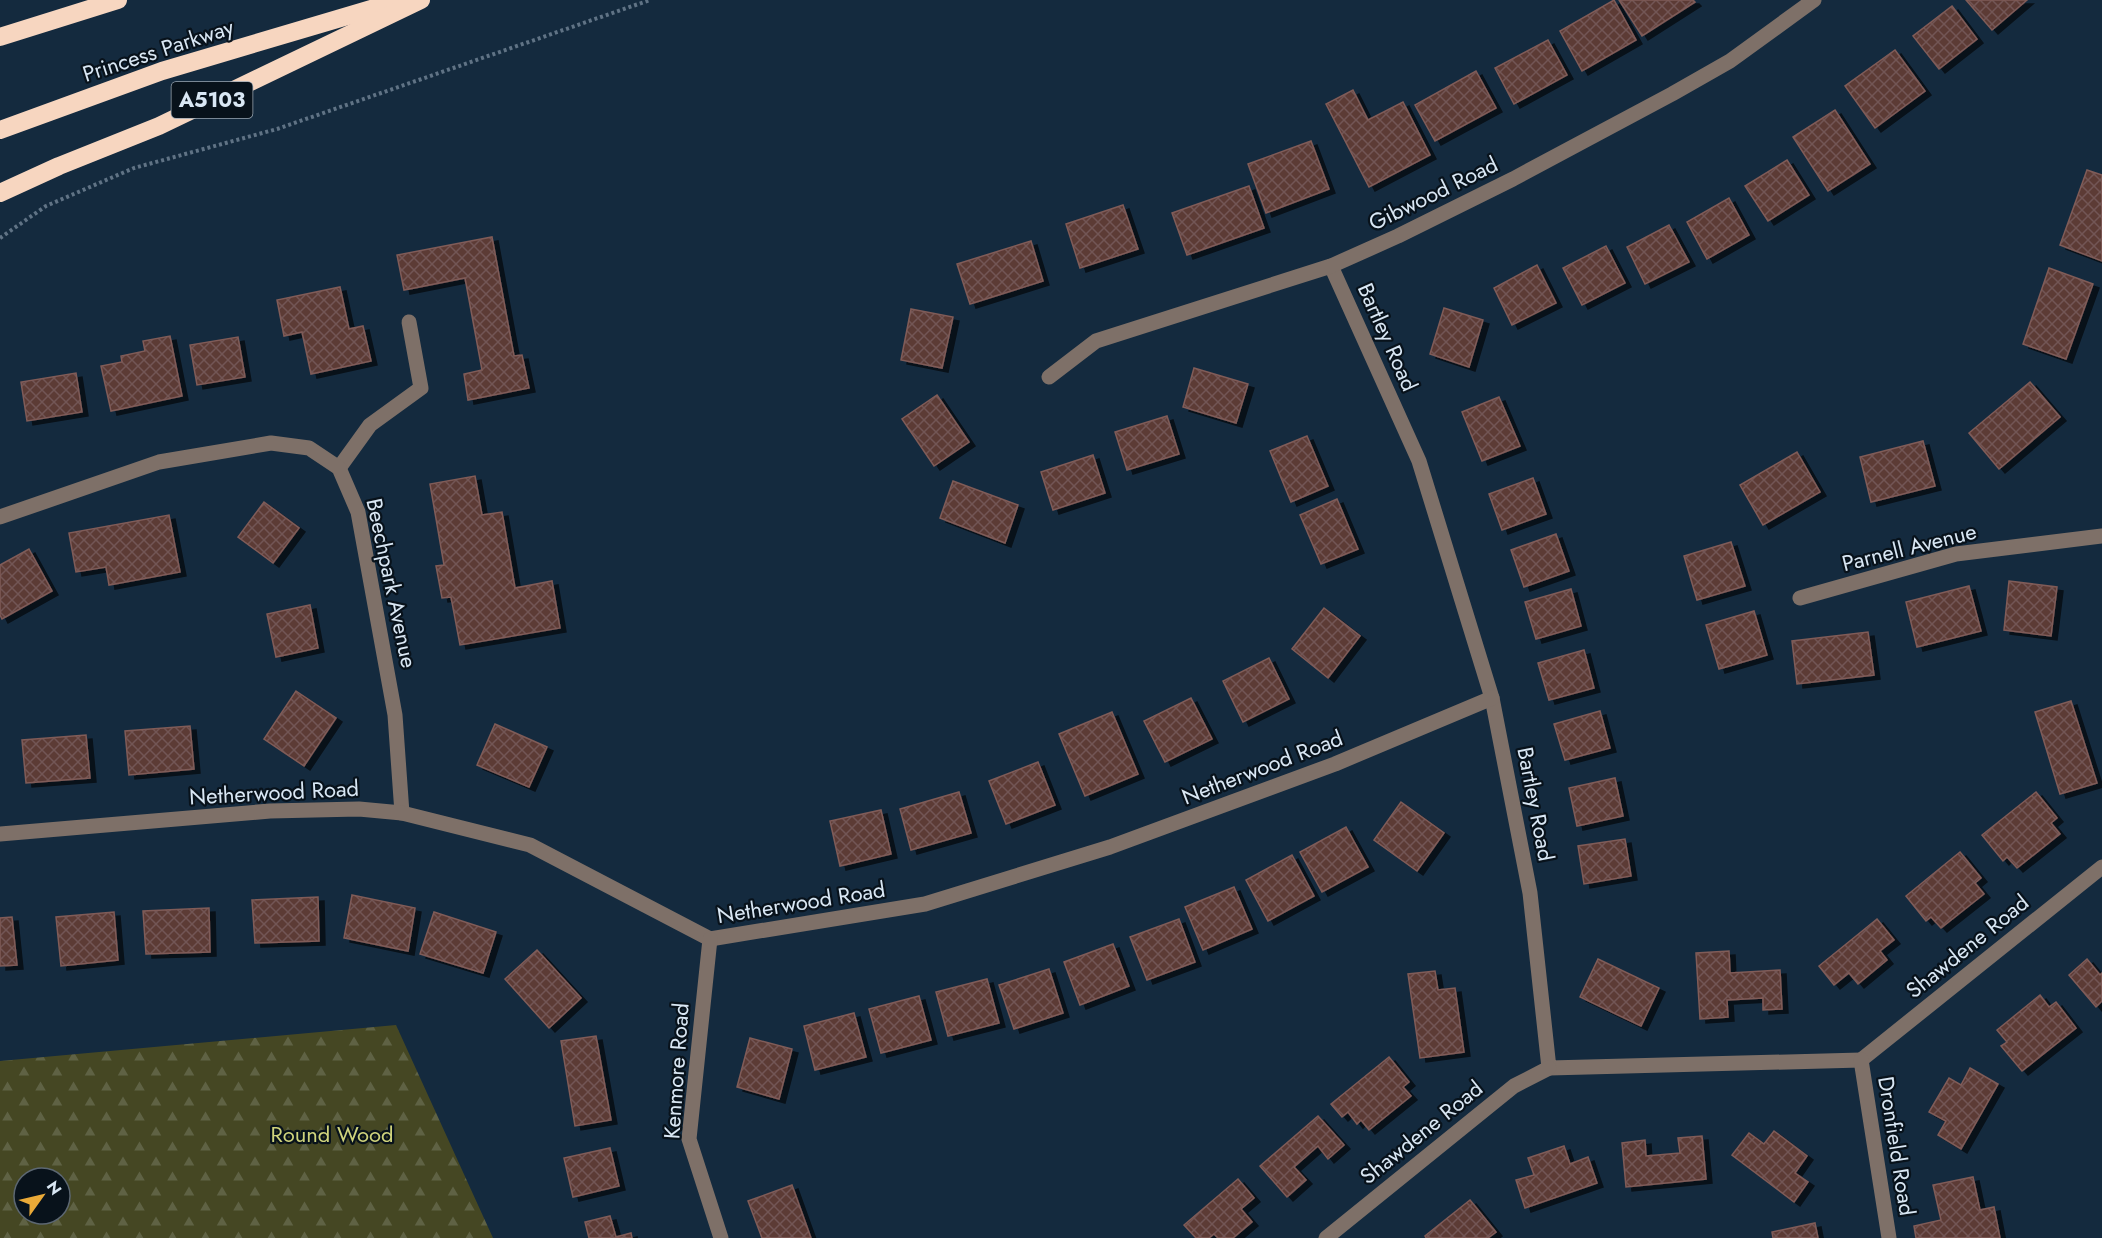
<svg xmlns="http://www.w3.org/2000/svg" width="2102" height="1238" font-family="Jost,sans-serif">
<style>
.forest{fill:url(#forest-firs);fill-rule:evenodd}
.building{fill:url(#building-cross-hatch);stroke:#805c58;stroke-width:1.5;filter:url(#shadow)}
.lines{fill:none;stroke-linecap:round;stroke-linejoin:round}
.path{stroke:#607385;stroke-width:4;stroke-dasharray:3 3;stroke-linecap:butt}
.minor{stroke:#7e7068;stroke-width:15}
.highway{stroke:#f7d6c0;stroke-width:18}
.labels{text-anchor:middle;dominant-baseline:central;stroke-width:4.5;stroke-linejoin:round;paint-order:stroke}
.shield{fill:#08121b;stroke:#9aa7b3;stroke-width:1.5}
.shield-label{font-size:21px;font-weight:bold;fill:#d9e7f4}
.street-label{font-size:22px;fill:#d9e7f4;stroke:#08121b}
.park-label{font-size:22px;fill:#cfd37c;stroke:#08121b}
</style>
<defs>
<pattern id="forest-firs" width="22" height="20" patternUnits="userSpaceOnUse" patternTransform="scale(1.5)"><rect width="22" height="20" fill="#454723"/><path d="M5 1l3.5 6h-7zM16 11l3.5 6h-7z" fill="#5f6244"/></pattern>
<pattern id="building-cross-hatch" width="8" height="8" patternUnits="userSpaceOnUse" patternTransform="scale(1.5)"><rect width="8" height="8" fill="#5b3a36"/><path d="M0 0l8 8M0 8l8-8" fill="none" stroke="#725654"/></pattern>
<filter id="shadow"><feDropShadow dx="6" dy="4" stdDeviation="0" flood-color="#0009"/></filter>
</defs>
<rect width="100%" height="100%" fill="#142a3e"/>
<path class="forest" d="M396,1025L493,1238H0V1061ZM24,1178H60V1214H24Z"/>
<g class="building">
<polygon points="1614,0 1636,40 1582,71 1560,31"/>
<polygon points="1619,0 1693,0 1695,2 1642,36"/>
<polygon points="1966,0 2027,0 1992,30"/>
<polygon points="1952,6 1977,39 1939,69 1913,36"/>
<polygon points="1548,40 1567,75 1514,104 1495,68"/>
<polygon points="1895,50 1925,91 1875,128 1845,86"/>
<polygon points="1476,71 1496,108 1435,141 1415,105"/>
<polygon points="1353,90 1368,120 1403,102 1430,155 1369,187 1326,104"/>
<polygon points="1835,110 1870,164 1828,191 1793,137"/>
<polygon points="1311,141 1329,189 1266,213 1248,164"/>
<polygon points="1787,160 1809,195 1768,221 1745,186"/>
<polygon points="2087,170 2102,175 2102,261 2060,245"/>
<polygon points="1249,186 1264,228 1187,255 1172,213"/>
<polygon points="1729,198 1749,235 1707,259 1687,222"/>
<polygon points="1123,205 1138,249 1080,268 1066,224"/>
<polygon points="1669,225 1689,262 1645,284 1627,247"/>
<polygon points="492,237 514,356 522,355 529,388 468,400 464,374 482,370 465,278 404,290 397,255"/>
<polygon points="1031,241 1043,281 970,304 957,264"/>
<polygon points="1606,246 1625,283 1582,305 1563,268"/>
<polygon points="1537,265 1556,303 1512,325 1494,288"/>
<polygon points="2049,268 2093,284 2066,359 2023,344"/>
<polygon points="340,287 349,329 363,326 371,361 311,374 302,332 284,336 277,300"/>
<polygon points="1444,308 1483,320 1469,367 1430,354"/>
<polygon points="911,309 953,317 942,368 901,360"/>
<polygon points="170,336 182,396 111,411 101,366 122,362 121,356 145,351 143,341"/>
<polygon points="238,337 245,377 197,385 190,345"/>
<polygon points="1194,368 1248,384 1236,423 1183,407"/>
<polygon points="76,373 82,412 27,421 21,382"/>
<polygon points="2030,382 2060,417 1999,469 1969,433"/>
<polygon points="937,395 969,442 934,466 902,419"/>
<polygon points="1499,397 1520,446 1482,461 1462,412"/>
<polygon points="1167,416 1179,454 1127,470 1115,432"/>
<polygon points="1307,436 1328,486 1291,502 1270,451"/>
<polygon points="1923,441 1935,486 1871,502 1860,457"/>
<polygon points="1797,452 1820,492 1763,525 1740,485"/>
<polygon points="1093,455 1105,493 1053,510 1041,472"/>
<polygon points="475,476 482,515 502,512 515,588 552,581 560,628 460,645 451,597 442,598 436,566 444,565 430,484"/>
<polygon points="1533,478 1546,514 1502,530 1489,494"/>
<polygon points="953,481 1018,505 1005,543 940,518"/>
<polygon points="1337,499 1358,549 1321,564 1300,515"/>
<polygon points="264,502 299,528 273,563 238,537"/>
<polygon points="169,515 180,572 109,585 106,567 76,572 69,533"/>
<polygon points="1556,534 1569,571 1524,587 1511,550"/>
<polygon points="1731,542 1745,586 1697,600 1684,556"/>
<polygon points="29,549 52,591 2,619 0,615 0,565"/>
<polygon points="2009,581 2057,587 2051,636 2004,630"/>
<polygon points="1969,586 1981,631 1917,647 1906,602"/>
<polygon points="1571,589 1581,626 1536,639 1525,602"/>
<polygon points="310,605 318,648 276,657 267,614"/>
<polygon points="1324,608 1360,636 1328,678 1292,649"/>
<polygon points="1754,611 1767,655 1719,669 1706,625"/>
<polygon points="1868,632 1874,675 1797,684 1792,641"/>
<polygon points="1584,650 1594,688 1549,700 1538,663"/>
<polygon points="1269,658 1289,699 1243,722 1223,681"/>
<polygon points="296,691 336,718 304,766 264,739"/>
<polygon points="1191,698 1212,739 1165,762 1144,721"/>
<polygon points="2071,701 2097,783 2060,794 2035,712"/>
<polygon points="1600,711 1610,748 1565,760 1554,724"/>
<polygon points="1112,712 1138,774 1085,796 1059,734"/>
<polygon points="495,724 547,747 529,787 477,765"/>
<polygon points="190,726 194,769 129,775 125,731"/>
<polygon points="86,735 90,778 26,783 22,740"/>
<polygon points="1038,762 1055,805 1006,824 989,781"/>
<polygon points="1615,778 1623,816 1577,826 1569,788"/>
<polygon points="959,792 971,833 911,850 900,809"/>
<polygon points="2036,792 2057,818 2051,823 2060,834 2017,868 2007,857 2003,861 1982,835"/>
<polygon points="1401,802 1444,833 1417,871 1374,840"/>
<polygon points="881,810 891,854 840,866 830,821"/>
<polygon points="1346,827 1368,867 1322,892 1300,852"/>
<polygon points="1625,839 1631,876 1584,884 1578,846"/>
<polygon points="1960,852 1981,878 1975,883 1984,894 1941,928 1931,917 1926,921 1906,896"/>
<polygon points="1292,855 1314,896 1268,921 1246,880"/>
<polygon points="1234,887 1252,929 1203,950 1185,907"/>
<polygon points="352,895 415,908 408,951 344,938"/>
<polygon points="318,897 319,941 255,943 252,900"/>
<polygon points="209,908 210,952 146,954 143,911"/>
<polygon points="114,912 118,960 61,966 56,917"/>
<polygon points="434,912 496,932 483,973 420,954"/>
<polygon points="12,917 17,965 0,966 0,918"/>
<polygon points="1179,919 1195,962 1147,980 1130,937"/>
<polygon points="1877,919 1894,940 1880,951 1887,960 1858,984 1849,973 1834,985 1819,966"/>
<polygon points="1113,944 1129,986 1080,1005 1064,962"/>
<polygon points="537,950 581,998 549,1028 505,979"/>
<polygon points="1729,951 1730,973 1780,970 1782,1009 1763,1010 1763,998 1727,1000 1728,1017 1700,1019 1696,953"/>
<polygon points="1598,959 1659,988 1641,1026 1580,997"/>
<polygon points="2087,959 2100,975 2102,973 2102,1001 2096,1007 2069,975"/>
<polygon points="1049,969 1063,1013 1014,1029 999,985"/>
<polygon points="1435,971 1438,990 1455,988 1464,1052 1420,1058 1408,974"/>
<polygon points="987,979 999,1023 948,1036 936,992"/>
<polygon points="2040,995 2049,1007 2056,1002 2076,1028 2022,1071 2001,1046 2007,1042 1997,1030"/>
<polygon points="919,996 931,1040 881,1053 869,1009"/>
<polygon points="854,1013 866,1057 815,1070 804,1026"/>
<polygon points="596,1036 611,1120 575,1126 561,1041"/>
<polygon points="750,1038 792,1049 779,1099 737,1087"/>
<polygon points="1389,1057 1409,1082 1403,1087 1411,1096 1369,1130 1361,1120 1357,1124 1348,1112 1342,1117 1331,1104"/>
<polygon points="1970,1068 1998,1084 1961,1149 1938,1135 1946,1121 1929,1112 1949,1078 1961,1085"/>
<polygon points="1318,1116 1344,1145 1328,1159 1318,1146 1294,1167 1306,1180 1287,1197 1260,1166"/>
<polygon points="1774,1131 1807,1156 1795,1173 1808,1182 1794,1202 1732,1155 1749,1133 1764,1144"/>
<polygon points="1702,1136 1706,1179 1626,1187 1622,1143 1645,1140 1646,1156 1680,1153 1678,1138"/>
<polygon points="1564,1146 1570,1164 1588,1157 1597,1183 1525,1208 1516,1180 1534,1175 1528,1158"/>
<polygon points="610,1148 619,1186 573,1197 564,1158"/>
<polygon points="1973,1177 1980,1210 1994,1207 2000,1238 1916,1238 1914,1226 1941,1220 1933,1185"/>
<polygon points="1238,1179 1254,1198 1241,1209 1252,1222 1233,1238 1218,1238 1214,1234 1209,1238 1196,1238 1184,1225"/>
<polygon points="792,1185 811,1238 762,1238 748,1201"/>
<polygon points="1470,1200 1496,1232 1488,1238 1426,1238 1425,1236"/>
<polygon points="610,1216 616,1237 631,1233 632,1238 589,1238 585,1222"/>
<polygon points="1815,1223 1818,1238 1773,1238 1772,1232"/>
</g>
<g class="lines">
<polyline class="path" points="0,238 46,206 134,168 277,129 650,0"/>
<g class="minor">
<polyline points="1331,266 1419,461 1492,698 1530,893 1549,1068 1861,1060"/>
<polyline points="1049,377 1096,341 1331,266 1398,236 1513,179 1672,94 1730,61 1814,0"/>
<polyline points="339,468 370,425 421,388 409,322"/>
<polyline points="0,517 159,462 271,443 309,448 339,468 358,512 395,715 402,813"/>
<polyline points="1800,598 1956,554 2102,536"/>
<polyline points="0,834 270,811 359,809 402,813 530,845 710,939 925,904 1110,847 1335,764 1492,698"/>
<polyline points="710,939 689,1139 721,1238"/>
<polyline points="1861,1060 2102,867"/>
<polyline points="1861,1060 1889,1238"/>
<polyline points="1326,1238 1514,1086 1549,1068"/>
</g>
<g class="highway">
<polyline points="0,37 118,0"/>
<polyline points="0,130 162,71 398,1"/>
<polyline points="0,193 59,166 159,126 421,0"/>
</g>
</g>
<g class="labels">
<rect class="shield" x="171.5" y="82" width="81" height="36" rx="4.5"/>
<g class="shield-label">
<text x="212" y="100">A5103</text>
</g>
<g class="street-label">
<text transform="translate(158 50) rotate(-18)">Princess Parkway</text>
<text transform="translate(1433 193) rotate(-26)">Gibwood Road</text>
<text transform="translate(1388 337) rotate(66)">Bartley Road</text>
<text transform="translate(1909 547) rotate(-14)">Parnell Avenue</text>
<text transform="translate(392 583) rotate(78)">Beechpark Avenue</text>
<text transform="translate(1262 767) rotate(-21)">Netherwood Road</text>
<text transform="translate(274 792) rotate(-3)">Netherwood Road</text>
<text transform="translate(1536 804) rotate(79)">Bartley Road</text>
<text transform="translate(801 902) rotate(-9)">Netherwood Road</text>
<text transform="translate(1967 946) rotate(-39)">Shawdene Road</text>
<text transform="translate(676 1071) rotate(-86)">Kenmore Road</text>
<text transform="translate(1421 1132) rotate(-39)">Shawdene Road</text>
<text transform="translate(1897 1146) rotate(81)">Dronfield Road</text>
</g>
<g class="park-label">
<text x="332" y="1134">Round Wood</text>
</g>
</g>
<g transform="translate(42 1196) rotate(56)"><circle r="28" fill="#08121b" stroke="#5c6772" stroke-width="1.5"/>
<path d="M0-4.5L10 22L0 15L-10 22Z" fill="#eaaa38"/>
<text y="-9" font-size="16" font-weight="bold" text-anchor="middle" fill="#d9e7f4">N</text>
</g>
</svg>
